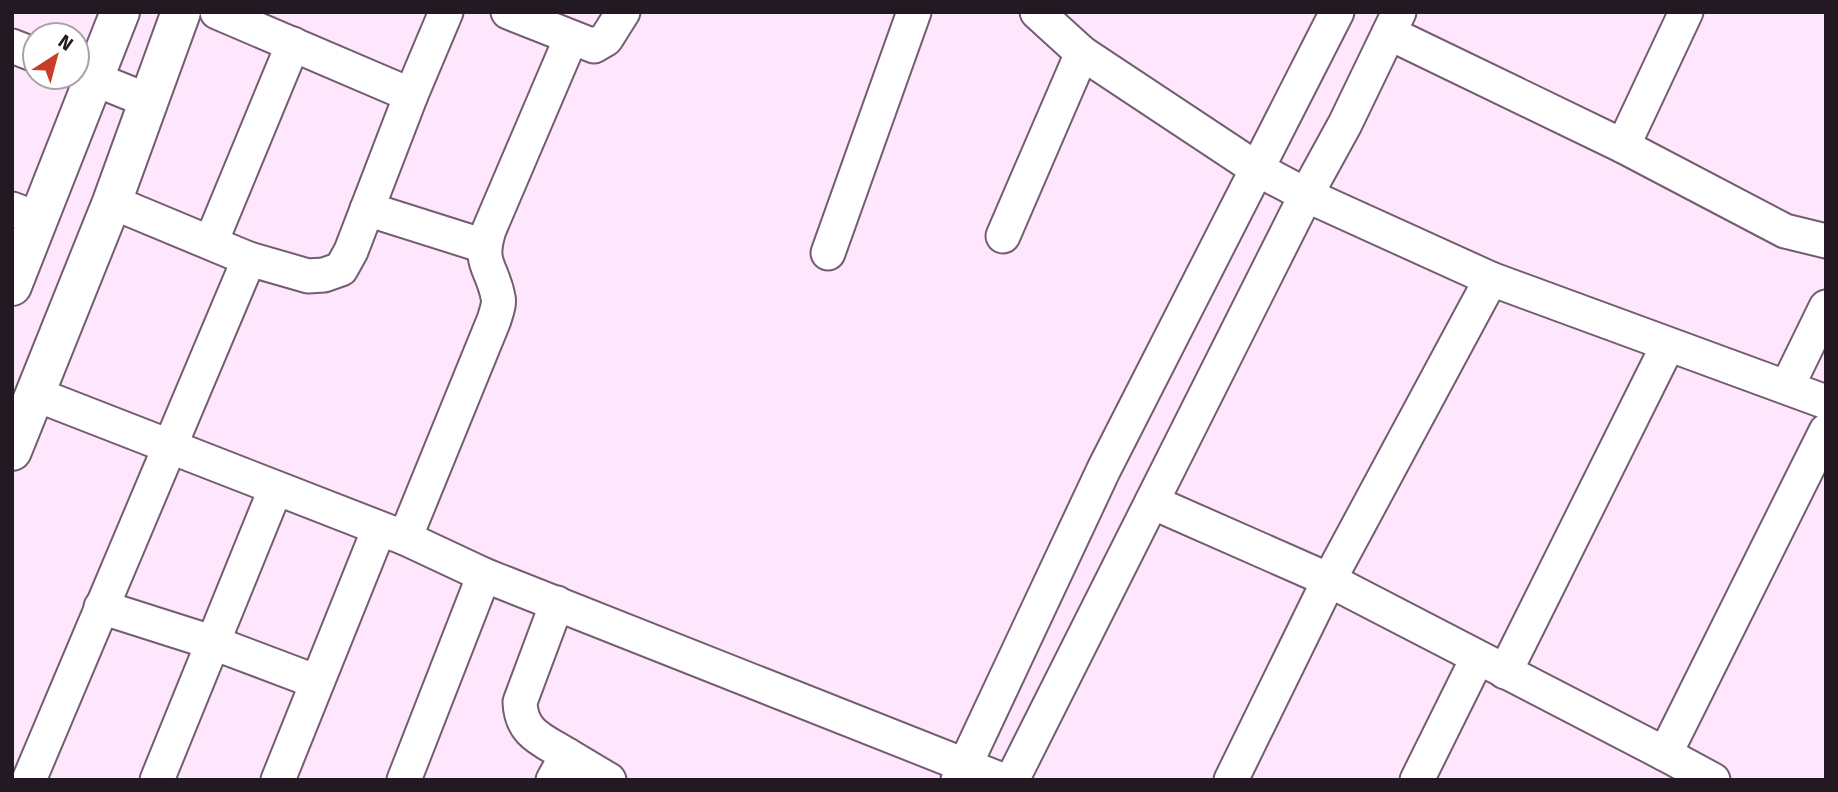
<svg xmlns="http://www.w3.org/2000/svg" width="1838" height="792" font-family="'Fira Sans',sans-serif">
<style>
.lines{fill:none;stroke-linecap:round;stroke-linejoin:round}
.minor-casing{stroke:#745c73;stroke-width:37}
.major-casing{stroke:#745c73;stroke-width:42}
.minor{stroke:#fff;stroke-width:33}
.major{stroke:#fff;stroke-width:38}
</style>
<rect width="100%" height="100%" fill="#fee6fc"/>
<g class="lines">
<g class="minor-casing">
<g id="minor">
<polyline points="217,12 411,95"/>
<polyline points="508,12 594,46 606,39 623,12"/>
<polyline points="1037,12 1082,53 1257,169 1306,195 1491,279 1826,402"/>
<polyline points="1389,33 1623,146 1785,231 1826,241"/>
<polyline points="12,46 35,55"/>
<polyline points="77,72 149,101"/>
<polyline points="1623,146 1686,12"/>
<polyline points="112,202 249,259 308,276 324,275 341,269 351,251 411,95 446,12"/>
<polyline points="12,209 39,219"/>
<polyline points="367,209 484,246"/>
<polyline points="1003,236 1082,53"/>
<polyline points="211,242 293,44"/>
<polyline points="828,253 914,12"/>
<polyline points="1787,387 1826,307"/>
<polyline points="35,394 405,538 484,575 1002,780"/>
<polyline points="1152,502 1329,580 1665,754 1826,431"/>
<path d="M405,538L494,320C496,313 500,303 498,297C492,266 478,265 489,230L571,38"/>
<path d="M557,603L520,702C521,734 543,740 567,755"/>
<polyline points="101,607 211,642 317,682"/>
<polyline points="1505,672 1668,345"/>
<polyline points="1665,754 1713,780"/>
<polyline points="29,780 249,259"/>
<polyline points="157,780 275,490"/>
<polyline points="278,780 379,529"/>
<polyline points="404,780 484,575"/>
<polyline points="553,780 567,755 609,780"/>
<polyline points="958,780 1104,469 1337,12"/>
<polyline points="1012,780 1306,195 1345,124 1399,12"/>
<polyline points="1231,780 1329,580 1491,279"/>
<polyline points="1417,780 1477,659"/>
</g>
</g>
<g class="major-casing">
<g id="major">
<polyline points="12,286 120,12"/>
<polyline points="12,451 112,202 181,12"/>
</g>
</g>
<use href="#minor" class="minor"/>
<use href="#major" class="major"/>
</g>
<rect width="1838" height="792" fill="none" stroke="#231923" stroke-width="28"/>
<g transform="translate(56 56) rotate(36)"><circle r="33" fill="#ffffff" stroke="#a7a3a7" stroke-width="2"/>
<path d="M0-5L12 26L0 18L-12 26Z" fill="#c93d28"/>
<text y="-10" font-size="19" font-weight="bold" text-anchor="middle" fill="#231923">N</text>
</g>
</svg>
